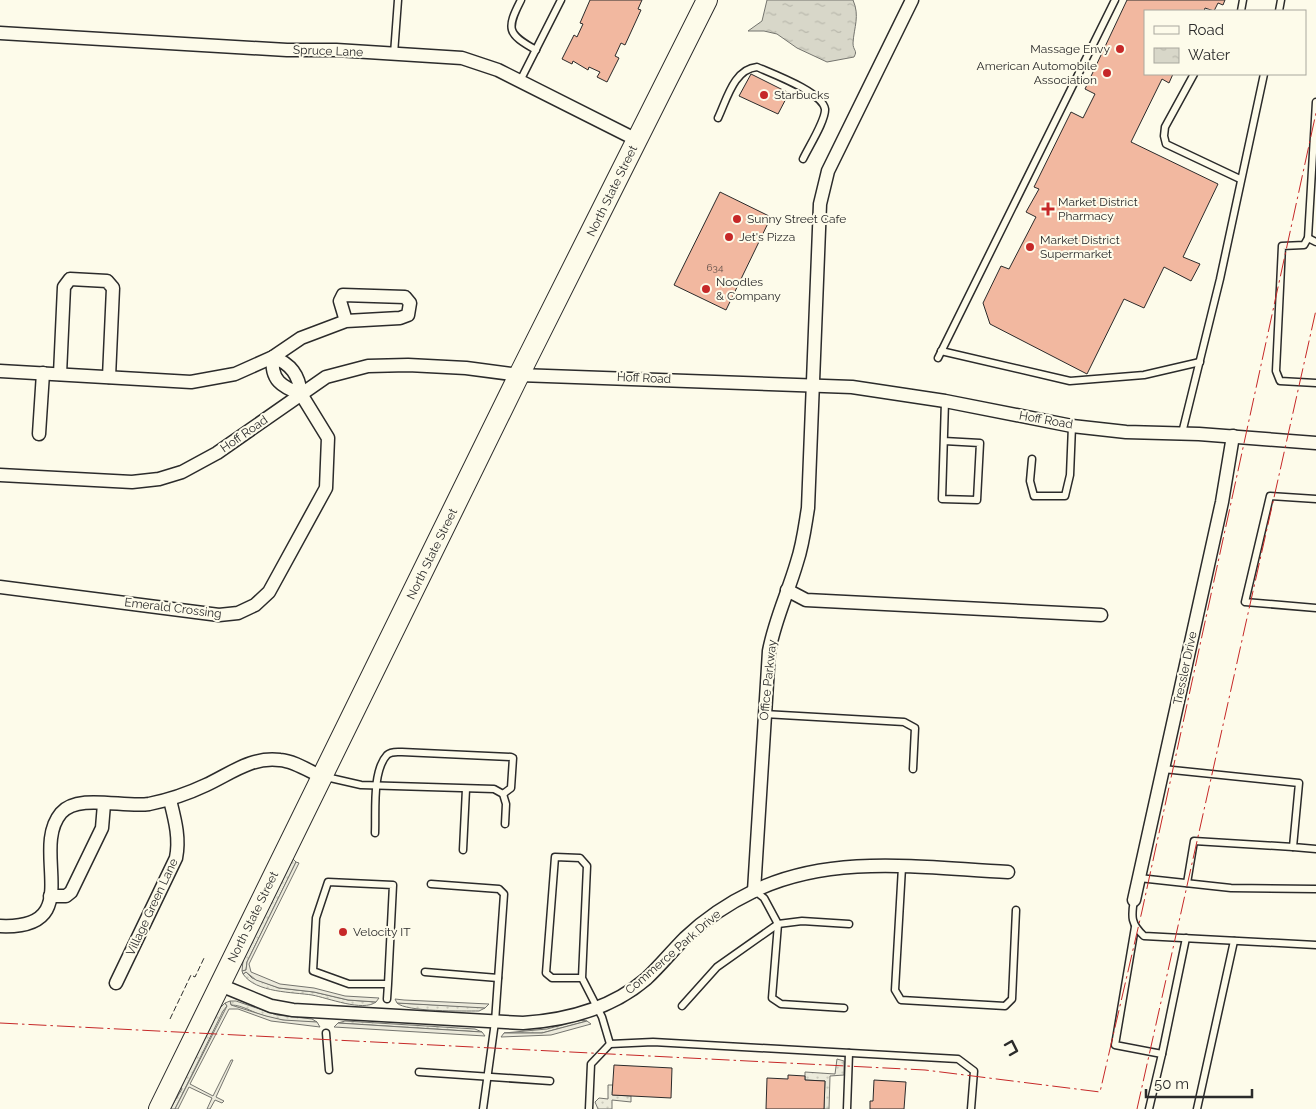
<svg xmlns="http://www.w3.org/2000/svg" width="1316" height="1109" font-family="Raleway,sans-serif">
<style>
.grass{fill:url(#grass-dots);stroke:#74746e}
.parking{fill:#eceadb;stroke:#74746e}
.water{fill:url(#water-ripples);stroke:#74746e}
.building{fill:#f2b8a0;stroke:#2b2b2b}
.lines{fill:none;stroke-linecap:round;stroke-linejoin:round}
.service-casing{stroke:#2b2b2b;stroke-width:9}
.minor-casing{stroke:#2b2b2b;stroke-width:15}
.primary-casing{stroke:#2b2b2b;stroke-width:22}
.service{stroke:#fdfbea;stroke-width:6}
.minor{stroke:#fdfbea;stroke-width:12}
.primary{stroke:#fdfbea;stroke-width:20}
.fence{stroke:#2b2b2b;stroke-width:1;stroke-dasharray:6 2.5;stroke-linecap:butt}
.wall{stroke:#2b2b2b;stroke-width:2.5}
.power{stroke:#c62828;stroke-width:1;stroke-dasharray:18 4 2.5 4;stroke-linecap:butt}
.poi-dot{fill:#c62828;stroke:#fdfbea;stroke-width:2}
.labels{text-anchor:middle;dominant-baseline:central;stroke-width:4;stroke-linejoin:round;paint-order:stroke}
.number-label{font-size:10px;fill:#5d4e48}
.poi-label{font-size:12px;fill:#2b2b2b;stroke:#fdfbea;text-anchor:start}
.street-label{font-size:12px;fill:#2b2b2b;stroke:#fdfbea}
</style>
<defs>
<pattern id="grass-dots" width="8" height="8" patternUnits="userSpaceOnUse" patternTransform="scale(1.25)"><rect width="8" height="8" fill="#ecebdb"/><path d="M2 2h.1M6 6h.1" fill="none" stroke="#cbcabc" stroke-width="1.8" stroke-linecap="round"/></pattern>
<pattern id="water-ripples" width="26" height="14" patternUnits="userSpaceOnUse" patternTransform="scale(1.25)"><rect width="26" height="14" fill="#d8d7c9"/><path d="M2 4q2-2 4 0t4 0M15 11q2-2 4 0t4 0" fill="none" stroke="#bab9ad"/></pattern>
</defs>
<rect width="100%" height="100%" fill="#fdfbea"/>
<g class="grass">
<polygon points="293,859 296,862 247,962 246,970 242,971 243,960"/>
<path d="M246,972L252,978L279,988L314,992L348,1000L376,1002C363,1012 328,998 312,995C293,992 256,993 243,974Z"/>
<path d="M230,1001H236L277,1015L312,1019L317,1022C301,1023 281,1021 265,1016C253,1013 243,1005 231,1005Z"/>
<polygon points="225,1003 227,1006 223,1011 175,1109 170,1109 182,1089 181,1087 220,1008"/>
<path d="M397,1003L476,1007L485,1008L479,1011C464,1011 406,1012 397,1003Z"/>
<polygon points="581,1020 587,1021 542,1033 504,1033 547,1029"/>
<polygon points="345,1021 475,1029 482,1032 338,1023"/>
<polygon points="837,1059 844,1061 844,1075 830,1076 829,1109 824,1109 825,1081 805,1080 805,1072 835,1074"/>
<polygon points="608,1085 613,1085 613,1095 631,1096 631,1102 612,1100 612,1109 598,1109 595,1102 599,1098 608,1099"/>
</g>
<g class="parking">
<polygon points="296,862 299,863 249,964 251,972 280,984 314,988 345,996 379,998 376,1002 348,1000 314,992 279,988 256,980 246,972 243,974 242,971 246,970 247,962"/>
<polygon points="395,999 404,1000 489,1004 485,1008 397,1003"/>
<polygon points="230,1001 231,1005 266,1016 283,1020 317,1022 320,1027 271,1021 238,1009 229,1009 190,1084 213,1096 231,1060 233,1060 216,1097 224,1101 222,1103 215,1100 210,1109 207,1109 212,1098 189,1087 178,1109 175,1109 227,1006 225,1003"/>
<polygon points="587,1021 591,1024 551,1035 501,1037 504,1033 542,1033"/>
<polygon points="338,1023 482,1032 485,1036 334,1027"/>
</g>
<path class="water" d="M767,0H853C860,16 854,27 853,43C853,51 858,50 854,57L827,62L797,48L777,34L764,31H748L762,21Z"/>
<g class="building">
<polygon points="590,0 642,0 638,9 641,10 625,45 621,43 615,56 619,58 607,82 597,77 600,72 589,67 588,70 573,61 572,64 562,59 574,35 577,37 583,24 580,23"/>
<polygon points="1127,0 1225,0 1223,5 1218,3 1214,11 1205,8 1204,11 1145,11 1145,74 1173,74 1169,83 1162,79 1131,142 1218,184 1183,257 1200,264 1191,281 1164,267 1144,308 1124,299 1087,374 990,324 983,303 1001,266 1009,269 1036,217 1026,212 1039,189 1034,187 1071,112 1083,118 1095,94 1085,89"/>
<polygon points="751,74 789,93 778,114 739,96"/>
<polygon points="720,192 771,217 726,310 674,285"/>
<polygon points="614,1065 672,1068 671,1098 612,1095"/>
<polygon points="788,1075 805,1076 805,1080 825,1081 824,1109 766,1109 767,1078 788,1079"/>
<polygon points="874,1080 906,1082 904,1109 870,1109 870,1101 873,1101"/>
</g>
<g class="lines">
<g class="service-casing">
<g id="service">
<path d="M521,0C506,29 507,34 536,50"/>
<polyline points="1241,11 1243,0"/>
<polyline points="1279,11 1281,0"/>
<polyline points="394,54 398,0"/>
<polyline points="1194,74 1165,127 1164,136 1166,144 1240,179"/>
<polyline points="520,81 561,0"/>
<polyline points="1316,102 1308,238 1304,245 1282,246 1276,371 1280,381 1316,383"/>
<path d="M718,118C727,99 734,69 757,67C773,74 822,92 825,109C826,120 808,148 803,159"/>
<polyline points="1308,238 1316,242"/>
<polyline points="941,351 1070,381 1144,375 1200,362"/>
<polyline points="938,358 1115,0"/>
<polyline points="1182,433 1220,279 1264,74"/>
<polyline points="944,441 980,443 977,500 942,499 945,401"/>
<polyline points="1032,459 1030,481 1034,496 1065,496 1070,475 1072,426"/>
<polyline points="1316,499 1270,496 1245,602 1316,608"/>
<polyline points="764,714 904,722 915,728 913,769"/>
<polyline points="1163,769 1299,783 1293,847 1316,849"/>
<polyline points="326,777 361,785 494,789 503,794 506,804 505,824"/>
<path d="M375,833C376,812 372,771 387,755C391,751 397,752 402,752L511,757L513,758L511,788L503,794"/>
<polyline points="463,850 466,789"/>
<polyline points="902,867 895,990 901,1000 1005,1006 1012,999 1016,910"/>
<polyline points="1139,878 1231,888 1316,889"/>
<polyline points="1187,883 1194,841 1293,847"/>
<polyline points="431,884 499,889 504,894 495,1022 483,1109"/>
<polyline points="755,891 764,898 778,924 802,921 849,924"/>
<path d="M1134,900C1131,917 1131,924 1144,936L1316,945"/>
<polyline points="778,924 772,998 781,1004 844,1008"/>
<polyline points="1135,927 1115,1045 1162,1054 1186,938"/>
<polyline points="425,972 498,978"/>
<polyline points="582,978 552,978 546,973 555,857 580,858 587,866 582,978 602,1017 610,1044 653,1042 958,1059 974,1071 971,1109"/>
<polyline points="387,999 388,984 393,885 328,882 316,918 313,971 349,984 388,984"/>
<polyline points="682,1006 717,967 778,924"/>
<polyline points="326,1033 329,1070"/>
<polyline points="419,1072 550,1081"/>
<polyline points="589,1109 591,1064 610,1044"/>
<polyline points="847,1109 849,1053"/>
<polyline points="1149,1109 1162,1054"/>
<polyline points="1197,1109 1234,941"/>
</g>
</g>
<g class="minor-casing">
<g id="minor">
<polyline points="0,33 287,50 336,50 462,58 498,70 637,140"/>
<path d="M273,357C291,364 299,375 301,394C282,387 270,380 273,357Z"/>
<polyline points="0,371 191,382 235,374 273,357 301,338 346,321 400,318 408,315 410,303 405,297 343,295 340,301 346,321"/>
<polyline points="60,374 64,287 70,279 107,281 113,288 109,377"/>
<polyline points="39,434 43,373"/>
<polyline points="0,475 132,482 159,479 182,472 217,453 326,377 368,366 408,365 466,368 519,375 852,387 945,401 1072,426 1126,432 1199,434 1316,443"/>
<polyline points="0,587 219,615 238,613 255,605 269,592 326,488 328,438 301,394"/>
<polyline points="787,590 806,600 1101,615"/>
<path d="M754,891L769,651C775,619 788,593 797,562C803,544 805,526 808,508L820,204L828,171L912,0"/>
<polyline points="50,896 66,896 71,892 102,828 104,804"/>
<polyline points="1134,900 1222,502 1233,436"/>
<path d="M0,926C88,930 29,851 61,813C78,793 124,808 149,804C169,800 187,794 206,785C230,774 252,756 280,760C294,761 309,771 322,777"/>
<path d="M116,983L176,858C180,838 175,820 170,800"/>
<path d="M220,985L271,1006L293,1010L523,1023C568,1020 611,1009 646,979C660,966 672,951 685,938C705,919 729,903 754,891C833,853 923,868 1008,872"/>
</g>
</g>
<g class="primary-casing">
<polyline id="primary" points="159,1109 519,375 707,0"/>
</g>
<use href="#service" class="service"/>
<use href="#minor" class="minor"/>
<use href="#primary" class="primary"/>
<g class="fence">
<polyline points="181,996 191,975 195,977 205,956"/>
<polyline points="170,1019 180,998"/>
</g>
<polyline class="wall" points="1005,1045 1012,1041 1017,1051 1010,1055"/>
<g class="power">
<polyline points="0,1023 925,1070 1100,1092 1142,911 1316,113"/>
<polyline points="1137,1109 1316,310"/>
</g>
</g>
<g class="poi-dot">
<circle cx="1120" cy="49" r="5"/>
<circle cx="1107" cy="73" r="5"/>
<circle cx="764" cy="95" r="5"/>
<path d="M1045.5 201.5h5v5h5v5h-5v5h-5v-5h-5v-5h5z"/>
<circle cx="737" cy="219" r="5"/>
<circle cx="729" cy="237" r="5"/>
<circle cx="1030" cy="247" r="5"/>
<circle cx="706" cy="289" r="5"/>
<circle cx="343" cy="932" r="5"/>
</g>
<g class="labels">
<g class="number-label">
<text x="715" y="267">634</text>
</g>
<g class="poi-label">
<text x="1110" y="49" text-anchor="end">Massage Envy</text>
<text x="1097" y="66" text-anchor="end">American Automobile<tspan x="1097" dy="14">Association</tspan></text>
<text x="774" y="95">Starbucks</text>
<text x="1058" y="202">Market District<tspan x="1058" dy="14">Pharmacy</tspan></text>
<text x="747" y="219">Sunny Street Cafe</text>
<text x="739" y="237">Jet's Pizza</text>
<text x="1040" y="240">Market District<tspan x="1040" dy="14">Supermarket</tspan></text>
<text x="716" y="282">Noodles<tspan x="716" dy="14">&amp; Company</tspan></text>
<text x="353" y="932">Velocity IT</text>
</g>
<g class="street-label">
<text transform="translate(328 51) rotate(2)">Spruce Lane</text>
<text transform="translate(612 191) rotate(-64)">North State Street</text>
<text transform="translate(644 378) rotate(2)">Hoff Road</text>
<text transform="translate(1046 420) rotate(10)">Hoff Road</text>
<text transform="translate(244 434) rotate(-35)">Hoff Road</text>
<text transform="translate(432 554) rotate(-64)">North State Street</text>
<text transform="translate(173 608) rotate(7)">Emerald Crossing</text>
<text transform="translate(1185 668) rotate(-78)">Tressler Drive</text>
<text transform="translate(768 680) rotate(-84)">Office Parkway</text>
<text transform="translate(152 907) rotate(-65)">Village Green Lane</text>
<text transform="translate(253 917) rotate(-64)">North State Street</text>
<text transform="translate(673 952) rotate(-41)">Commerce Park Drive</text>
</g>
</g>
<rect x="1144" y="10" width="162" height="65" fill="#fdfbea" stroke="#a9a89e"/>
<rect x="1154" y="26" width="25" height="8" fill="#fdfbea" stroke="#a9a89e"/>
<text x="1188" y="35" font-size="15" fill="#2b2b2b">Road</text>
<rect x="1154" y="48" width="25" height="15" fill="url(#water-ripples)" stroke="#a9a89e"/>
<text x="1188" y="60" font-size="15" fill="#2b2b2b">Water</text>
<path d="M1146 1089v8h106v-8" fill="none" stroke="#2b2b2b" stroke-width="2.5"/>
<text x="1154" y="1089" font-size="15" fill="#2b2b2b" stroke="#fdfbea" stroke-width="4" paint-order="stroke">50 m</text>
</svg>
